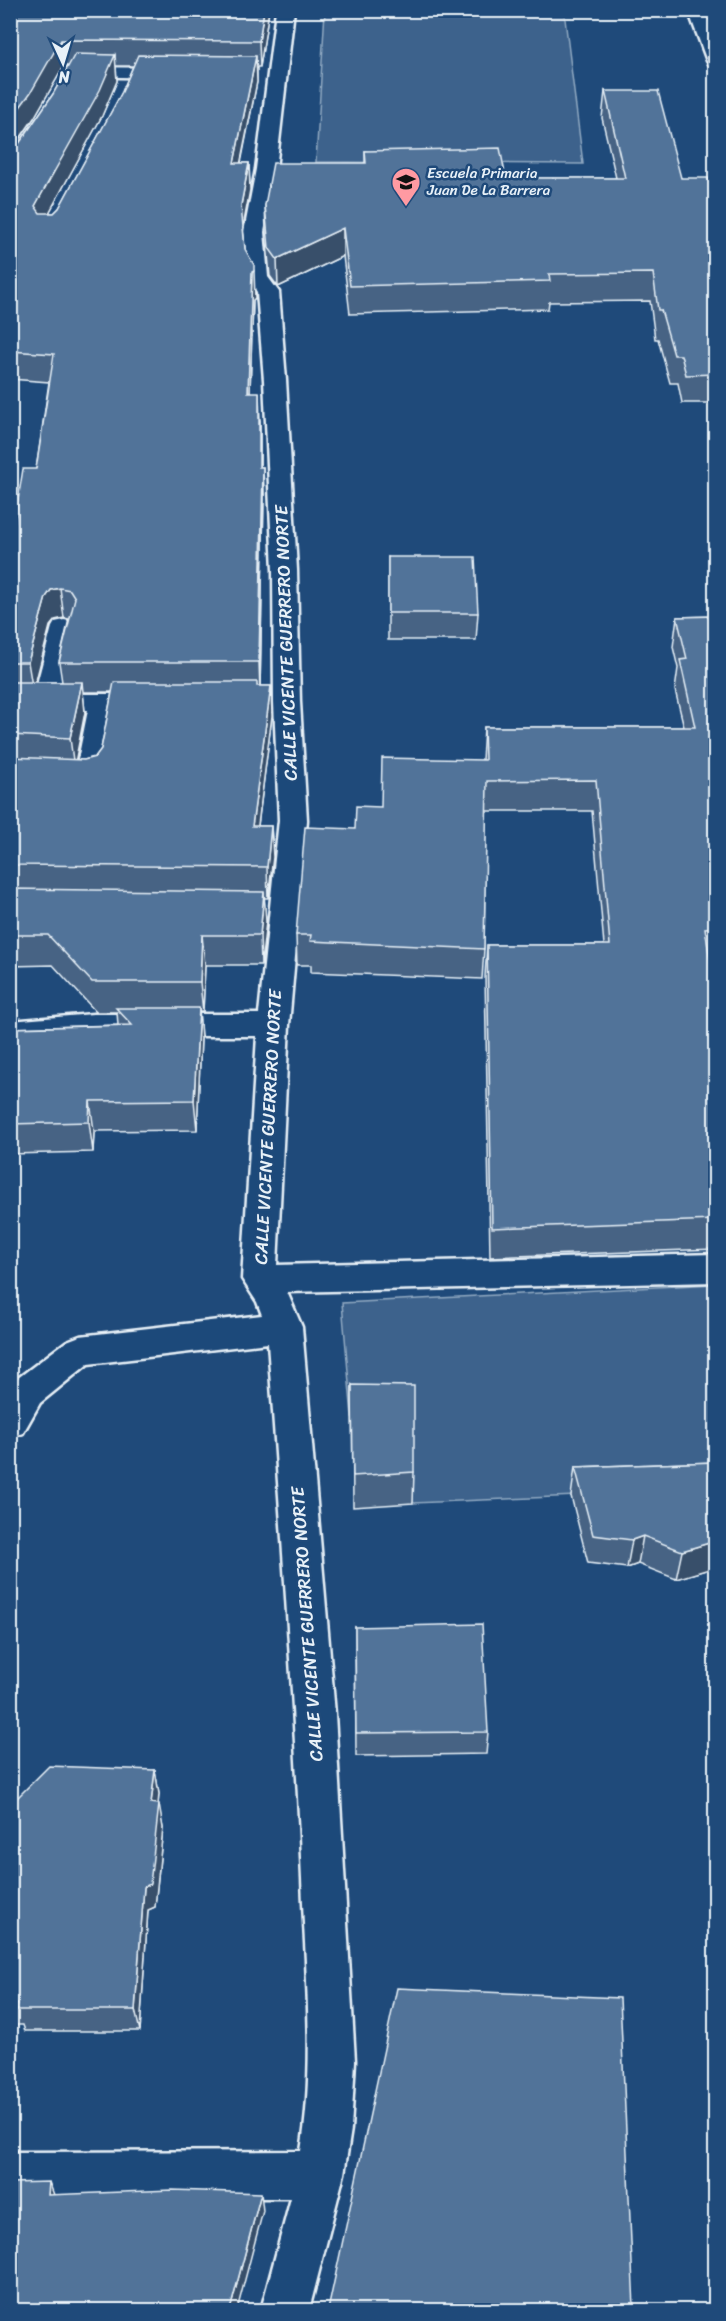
<svg xmlns="http://www.w3.org/2000/svg" width="726" height="2321" font-family="Sriracha,sans-serif">
<style>
.green{fill:#3c628c;stroke:#92aac2;stroke-width:1.5}
.lines{fill:none;stroke-linecap:round;stroke-linejoin:round}
.service-casing{stroke:#e8f1f8;stroke-width:4}
.minor-casing{stroke:#e8f1f8;stroke-width:5}
.service{fill:#1f4a7a;fill-rule:evenodd}
.minor{fill:#1f4a7a;fill-rule:evenodd}
.wall{fill:#466384;stroke:#e8f1f8;stroke-width:1.5;fill-rule:evenodd}
.shaded-wall{fill:#39506b;stroke:#e8f1f8;stroke-width:1.5}
.building{fill:#517399;stroke:#e8f1f8;stroke-width:1.5}
.labels{text-anchor:middle;dominant-baseline:central;stroke-width:5;stroke-linejoin:round;paint-order:stroke}
.far-poi-label{font-size:15px;fill:#e8f1f8;stroke:#1f4a7a;text-anchor:start}
.street-label{font-size:18px;fill:#e8f1f8;stroke:#1f4a7a}
</style>
<rect width="100%" height="100%" fill="#1f4a7a"/>
<filter id="ink" filterUnits="userSpaceOnUse"><feTurbulence type="fractalNoise" baseFrequency=".0167" numOctaves="2"/><feDisplacementMap in="SourceGraphic" scale="12" xChannelSelector="R" yChannelSelector="G"/><feConvolveMatrix kernelMatrix="1 2 1 2 8 2 1 2 1" color-interpolation-filters="sRGB"/></filter>
<g filter="url(#ink)">
<g class="green">
<polygon points="325,11 564,11 583,164 316,162"/>
<polygon points="715,1284 715,1490 413,1503 413,1419 352,1417 342,1303"/>
</g>
<g class="lines">
<g class="service-casing">
<polygon id="service" points="64,620 73,622 76,627 58,703 54,709 45,711 36,709 32,703 52,627 55,622"/>
</g>
<g class="minor-casing">
<g id="minor">
<path d="M276,10H294L276,169L264,232L268,277L279,292L286,380L297,570L300,702L307,820L289,1025L277,1265L716,1254V1282L287,1292L302,1327L335,1714L355,2061L351,2129L344,2174L309,2310H261L291,2198H10V2152L301,2151C316,2061 305,1969 302,1878C294,1700 281,1522 268,1343L88,1364L40,1403L23,1433L10,1437V1388L14,1381L67,1341L80,1336L262,1315L257,1302L242,1279L257,1036H93L10,1043V1021L93,1014H259L279,820L274,702L273,570L264,380L257,292L248,277L244,232L256,169Z"/>
<polygon points="688,10 705,10 716,37 716,66 710,65 707,61"/>
<polygon points="71,67 175,68 181,69 184,73 181,77 175,78 65,76 62,72 65,68"/>
<polygon points="10,694 153,694 162,696 166,702 162,708 153,710 115,710 102,779 98,785 88,788 10,785 10,767 76,770 88,710 10,710"/>
</g>
</g>
<use href="#service" class="service"/>
<use href="#minor" class="minor"/>
</g>
<g class="wall">
<path d="M10,10H269L260,67H257V82L241,163H249L250,190L243,228L245,249L255,298L253,300L250,392L260,421V467H263L264,496L260,686H271L272,716L258,826H271L273,857L268,898H264L266,922L261,965H205L203,1012H199L201,1038L197,1130L94,1131L93,1152L10,1154V1028L118,1025L117,1012H96L53,965L10,966V533L13,531L36,469L49,382L10,379ZM64,66H69L53,94L14,151L11,152L34,118ZM116,66H133L122,92L59,208L54,213H49L102,116L117,81ZM64,618L69,619L59,662L62,682H35L50,626L55,620ZM83,692H112L101,749L95,757L84,760H76L85,712Z"/>
<polygon points="605,91 681,178 716,207 716,403 682,403 678,383 670,383 658,339 655,339 650,301 549,302 548,309 350,314 343,256 278,287 270,276 266,232 265,205 365,163 365,151 506,178 616,178 602,118"/>
<polygon points="388,557 478,613 476,640 388,640"/>
<polygon points="716,616 716,958 710,958 716,999 716,1249 490,1257 485,976 487,945 604,945 592,811 486,811 484,949 482,979 311,972 311,965 297,965 296,935 355,829 381,807 482,760 484,727 684,727 675,690 678,668 673,647 677,617"/>
<polygon points="352,1385 414,1472 413,1503 353,1507"/>
<polygon points="716,1462 716,1567 676,1579 638,1564 627,1568 588,1563 571,1496 575,1467"/>
<polygon points="355,1627 488,1732 486,1754 356,1756"/>
<polygon points="155,1770 159,1794 158,1804 163,1828 155,1907 148,1910 140,2031 25,2031 23,2025 10,2025 10,1805"/>
<polygon points="634,2308 633,2310 328,2310"/>
</g>
<g class="shaded-wall">
<polygon points="264,10 269,10 260,67 259,41"/>
<polygon points="61,40 64,66 34,118 10,153 10,121"/>
<polygon points="115,55 117,81 102,116 38,233 35,206"/>
<polygon points="256,56 257,82 235,190 234,163"/>
<polygon points="249,163 250,190 242,232 241,205"/>
<polygon points="343,228 343,256 278,287 277,259"/>
<polygon points="254,271 255,298 253,300 249,421 248,392 252,272"/>
<polygon points="259,392 260,421 260,497 259,467"/>
<polygon points="263,467 264,496 260,692 259,662"/>
<polygon points="60,588 64,618 55,620 50,626 33,692 28,662 46,597 51,590"/>
<polygon points="82,682 85,712 74,768 70,738"/>
<polygon points="271,686 272,716 254,856 252,826"/>
<polygon points="271,826 273,857 268,898 267,867"/>
<polygon points="264,892 266,922 261,965 260,935"/>
<polygon points="202,935 205,965 203,1012 200,982"/>
<polygon points="199,1008 201,1038 197,1130 194,1100"/>
<polygon points="90,1101 94,1131 93,1152 89,1122"/>
<polygon points="643,1536 638,1564 627,1568 632,1540"/>
<polygon points="716,1541 716,1567 676,1579 682,1551"/>
<polygon points="155,1770 159,1794 156,1827 151,1803"/>
<polygon points="159,1804 163,1828 155,1907 148,1910 140,2031 135,2010 144,1887"/>
<polygon points="49,2182 56,2200 48,2195"/>
<polygon points="261,2193 263,2211 237,2310 230,2310"/>
</g>
<g class="building">
<polygon points="10,10 264,10 259,41 61,40 31,92 10,121"/>
<polygon points="75,54 115,55 100,90 35,206 40,213 54,213 59,208 122,92 138,55 256,56 234,163 249,163 241,205 245,249 254,265 254,271 252,272 248,392 259,392 259,467 263,467 259,662 59,662 75,598 70,590 60,588 51,590 46,597 28,662 10,662 10,533 13,531 23,469 36,469 54,354 10,351 10,152 14,151 53,94"/>
<polygon points="605,91 658,91 681,178 708,178 716,207 716,374 686,375 681,355 674,355 661,310 658,310 653,273 549,274 550,281 350,286 343,228 277,259 269,248 265,205 273,163 366,163 365,151 500,148 506,178 625,178"/>
<polygon points="388,557 475,557 478,613 388,613"/>
<polygon points="716,616 716,927 705,928 716,999 716,1220 492,1228 487,945 610,945 596,780 487,781 484,949 310,941 311,935 296,935 305,827 355,829 356,806 381,807 382,758 485,760 484,727 695,727 680,660 687,659 677,617"/>
<polygon points="10,682 82,682 70,738 10,735"/>
<polygon points="114,682 257,682 257,686 271,686 252,826 271,826 267,867 10,865 10,757 84,760 95,757 101,749"/>
<polygon points="10,889 264,892 260,935 202,935 200,982 92,982 48,935 10,935"/>
<polygon points="116,1008 199,1008 194,1100 90,1101 89,1122 10,1124 10,1028 132,1025"/>
<polygon points="352,1385 414,1386 414,1472 353,1476"/>
<polygon points="716,1462 716,1541 682,1551 643,1536 632,1540 593,1535 575,1467"/>
<polygon points="482,1624 488,1732 356,1733 355,1627"/>
<polygon points="49,1766 155,1770 151,1803 159,1804 150,1884 144,1887 135,2010 17,2010 18,2004 10,2004 10,1805"/>
<polygon points="397,1988 620,1998 634,2308 578,2310 328,2310"/>
<polygon points="49,2182 48,2195 172,2190 261,2193 230,2310 10,2310 10,2183"/>
</g>
</g>
<defs>
<g id="school-pin" transform="scale(1.5)"><path d="M0 17L-7.5 6A9.5 9.5 0 1 1 7.5 6Z" fill="#ff9aa2" stroke="#1f4a7a"/><path d="M0-5L7-2L0 1L-7-2ZM-4 1L0 2.5L4 1V4Q0 6-4 4Z" fill="#111"/></g>
</defs>
<g fill-rule="evenodd">
<use href="#school-pin" x="406" y="182"/>
</g>
<g class="labels">
<g class="far-poi-label">
<text x="427" y="173">Escuela Primaria<tspan x="427" dy="17">Juan De La Barrera</tspan></text>
</g>
<g class="street-label">
<text transform="translate(286 643) rotate(-92)">CALLE VICENTE GUERRERO NORTE</text>
<text transform="translate(268 1127) rotate(-87)">CALLE VICENTE GUERRERO NORTE</text>
<text transform="translate(307 1624) rotate(-94)">CALLE VICENTE GUERRERO NORTE</text>
</g>
</g>
<rect width="726" height="2321" fill="none" stroke="#1f4a7a" stroke-width="36"/>
<rect x="18" y="18" width="690" height="2285" fill="none" stroke="#e8f1f8" stroke-width="2" filter="url(#ink)"/>
<g transform="translate(63 63) rotate(176)" stroke="#1f4a7a" stroke-width="4.5" paint-order="stroke">
<path d="M0-4.5L10 22L0 15L-10 22Z" fill="#e8f1f8"/>
<text y="-9" font-size="16" font-weight="bold" text-anchor="middle" fill="#e8f1f8">N</text>
</g>
</svg>
